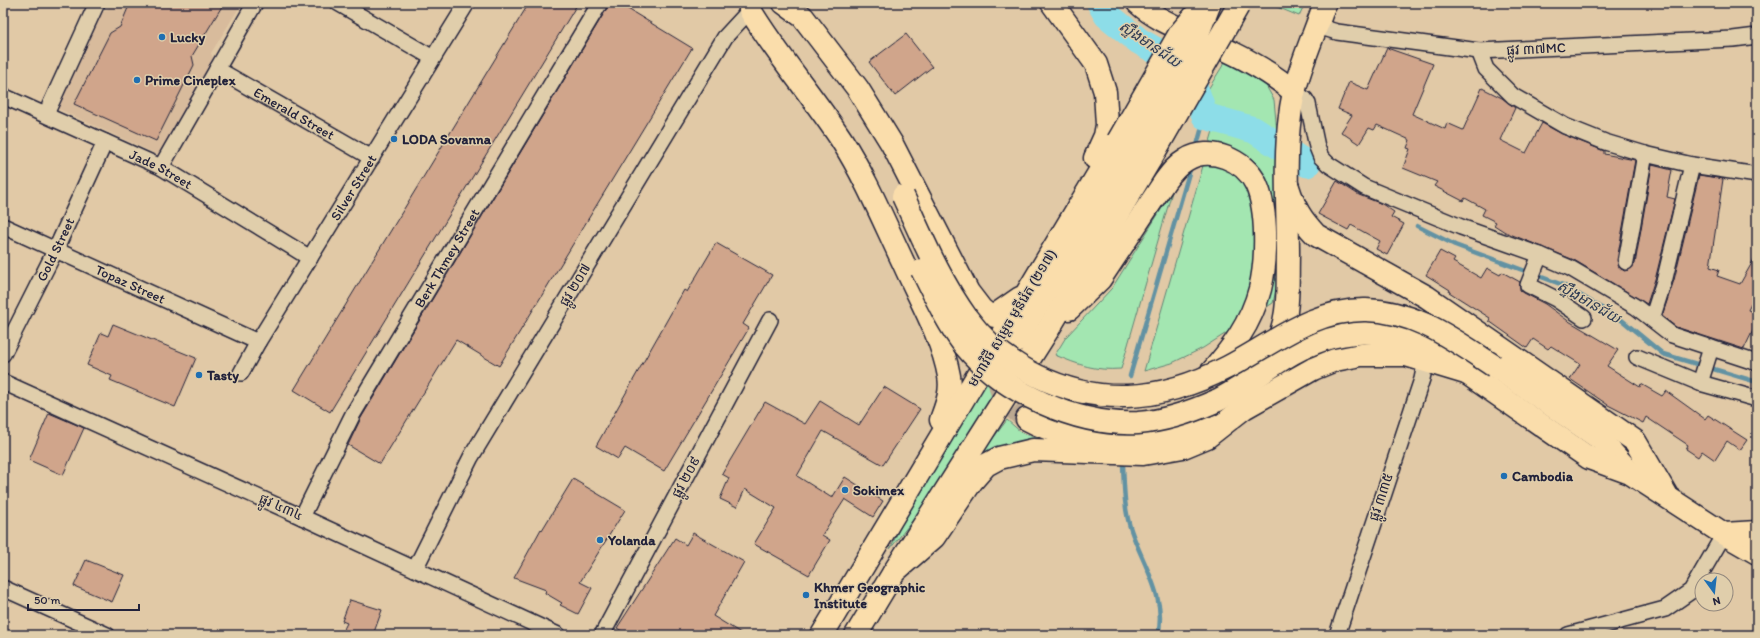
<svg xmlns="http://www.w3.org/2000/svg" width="1760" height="638" font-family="Itim,'Noto Sans Khmer',sans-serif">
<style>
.built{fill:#d8bb9c}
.green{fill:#a3e6b1;stroke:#628476}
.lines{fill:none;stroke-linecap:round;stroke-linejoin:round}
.stream{stroke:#6292a3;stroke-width:4.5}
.river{stroke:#8ddde8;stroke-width:27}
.building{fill:#d0a58b;stroke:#22223b}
.primary-tunnel{stroke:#bba891;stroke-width:22;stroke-dasharray:22 11;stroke-linecap:butt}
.minor-casing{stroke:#22223b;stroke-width:18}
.primary-casing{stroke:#22223b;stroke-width:25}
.minor{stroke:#e0ceab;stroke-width:15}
.primary{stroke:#faddab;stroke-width:22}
.primary-bridge-casing{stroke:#22223b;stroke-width:25;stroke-linecap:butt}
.primary-bridge{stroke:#faddab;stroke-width:22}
.poi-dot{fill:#1f6fb2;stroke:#e0ceab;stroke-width:1.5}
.labels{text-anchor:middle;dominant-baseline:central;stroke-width:3;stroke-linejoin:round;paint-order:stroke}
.poi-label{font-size:14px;font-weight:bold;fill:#22223b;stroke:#e0ceab;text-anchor:start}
.street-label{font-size:14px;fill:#22223b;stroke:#e0ceab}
.water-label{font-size:15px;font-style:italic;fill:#323e55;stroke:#e0ceab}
</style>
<rect width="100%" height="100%" fill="#e1c9a6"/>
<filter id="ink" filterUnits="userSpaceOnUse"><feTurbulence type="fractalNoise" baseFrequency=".025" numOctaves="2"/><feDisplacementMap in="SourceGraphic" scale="8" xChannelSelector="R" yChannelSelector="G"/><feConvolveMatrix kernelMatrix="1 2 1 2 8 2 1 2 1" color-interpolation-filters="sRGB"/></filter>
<g filter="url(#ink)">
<polygon class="built" points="110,3 242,3 211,53 214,61 165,158 52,106 98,15 108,9"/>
<g class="green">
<polygon points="1267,3 1305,3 1299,16"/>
<polygon points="1225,62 1264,82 1274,100 1277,132 1259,120 1213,106 1207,91"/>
<polygon points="1215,124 1256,139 1277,152 1277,285 1273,303 1203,348 1172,363 1144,371"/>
<path d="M1172,192L1121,369C1095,371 1079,365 1055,355L1066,337L1112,288Z"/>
<polygon points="986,373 995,399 932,496 890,549 919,487"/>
<polygon points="1007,420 1022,433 1044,440 1010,444 995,449 970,468"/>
</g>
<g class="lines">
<g class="stream">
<polyline points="1196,149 1205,116"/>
<polyline points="1417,226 1455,245 1563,285 1623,321 1663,354 1757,382"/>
<polyline points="1130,376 1191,166"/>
<path d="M1123,464C1124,485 1124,510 1131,530C1143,565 1167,597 1158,635"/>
</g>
<polyline class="river" points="1100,3 1107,15 1139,41 1188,69 1205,116 1254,130 1307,164"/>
</g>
<g class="building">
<polygon points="130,3 224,3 192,56 194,65 156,141 74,104 110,33 120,27"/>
<polygon points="529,3 578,3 330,412 294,390"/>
<polygon points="610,3 618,3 692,48 499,366 456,340 380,464 348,445 361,418"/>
<polygon points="906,34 932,67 895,96 869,62"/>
<polygon points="1387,48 1433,64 1412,114 1445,129 1447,123 1463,130 1482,88 1502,98 1515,108 1500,140 1526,153 1542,123 1562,134 1604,151 1604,154 1635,160 1617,260 1618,265 1624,271 1629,270 1635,264 1652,165 1672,170 1667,197 1675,199 1656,276 1647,304 1574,260 1505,232 1494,225 1496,222 1482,215 1485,209 1465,198 1463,201 1434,186 1437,182 1403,168 1410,149 1407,148 1410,140 1377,125 1374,130 1369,128 1359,144 1341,132 1352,115 1338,109 1349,82 1368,90"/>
<polygon points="1699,175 1723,179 1710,267 1719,270 1717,276 1740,284 1757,254 1757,292 1748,310 1757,314 1757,322 1744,349 1676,327 1662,316 1674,280"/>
<polygon points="1337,181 1359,195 1382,204 1394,212 1391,217 1404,224 1387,255 1376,249 1380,241 1351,225 1348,230 1318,214"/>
<polygon points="716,243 772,275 743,324 749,328 664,471 625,448 618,459 596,446 684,290 687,292"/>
<polygon points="1440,251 1455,259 1453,262 1481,278 1487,268 1500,275 1502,272 1520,282 1520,290 1524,293 1545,304 1567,320 1618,350 1607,366 1640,387 1641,384 1662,396 1666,391 1705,419 1708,415 1747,440 1740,450 1727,441 1715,460 1702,451 1698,457 1686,449 1688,445 1646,417 1643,423 1608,405 1570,379 1580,364 1551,346 1548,349 1533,339 1527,348 1489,321 1490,318 1449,292 1450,290 1426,275"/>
<polygon points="113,324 196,358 175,407 110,380 112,376 87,365 101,333 108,336"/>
<polygon points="884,387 920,409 883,465 823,431 797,476 832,498 845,477 883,501 873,517 845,499 822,535 830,540 809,575 754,544 776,508 745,489 737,507 720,499 729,478 722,474 765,402 805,424 820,401 859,425"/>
<polygon points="49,413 84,428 63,475 29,460"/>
<polygon points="573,479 625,510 580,582 592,588 578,614 560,605 562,603 545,593 546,590 514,578 541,529 542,530"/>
<polygon points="693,533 744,562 713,616 744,635 628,635 617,628 675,538 686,545"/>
<polygon points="86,560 124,575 112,602 74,586"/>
<polygon points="350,600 382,610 373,635 341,635 347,623 342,621"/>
</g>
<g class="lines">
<path class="primary-tunnel" d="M999,380C999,398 1014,410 1027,419"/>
<g class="minor-casing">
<g id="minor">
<polyline points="338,3 433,58"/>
<polyline points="1317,26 1337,32 1479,51 1733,39 1757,36"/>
<polyline points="1479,51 1486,69 1513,96 1565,126 1605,142 1645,154 1692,165 1757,175"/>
<path id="s1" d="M217,69L372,158"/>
<polyline points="1294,92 1305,99 1308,104 1317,147 1321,157 1328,164 1364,187 1461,227 1540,255 1570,268 1636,307 1672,335 1757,363"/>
<path id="s2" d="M3,96L161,167L310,258"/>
<polyline points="46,114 97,3"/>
<polyline points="161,167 255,3"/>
<path id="s3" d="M3,226L258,342"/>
<polyline points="1540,255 1528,285 1556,299 1584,318"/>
<polyline points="1626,262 1645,154"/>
<polyline points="1652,319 1665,278 1692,165"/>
<path id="s4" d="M3,354L56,249L105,142"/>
<polyline points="1637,357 1700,383 1757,399"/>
<path id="s5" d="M241,373L258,342L467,3"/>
<polyline points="3,382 302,517 558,635"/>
<polyline points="1700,383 1711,348"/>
<path id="s6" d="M302,517L353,414L600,3"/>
<polyline points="415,569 471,457 725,37 750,10"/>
<polyline points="3,588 107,635"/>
<polyline points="602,635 770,320"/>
<polyline points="1337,635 1422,379 1426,360"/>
<polyline points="1568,635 1665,609 1691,591 1724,534"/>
</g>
</g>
<g class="primary-casing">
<g id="primary">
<polyline points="784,3 803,17 858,89 892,144 968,292 981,309 987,314 994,316 1020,298"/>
<polyline points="1052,3 1096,64 1105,92 1107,125 1105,136 1095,158"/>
<path d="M1138,3C1154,18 1174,26 1194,35C1229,51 1264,66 1294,92"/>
<path d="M750,10C777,55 812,95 841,139C866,178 884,222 904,264C920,300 942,337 949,376C952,392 946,406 941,420"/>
<path d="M1288,187C1295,209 1300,218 1316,235L1427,297L1635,441L1666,494"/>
<path d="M1069,309L1100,279L1165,181C1171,173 1177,165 1186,160C1210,145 1245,160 1256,184C1268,210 1267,261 1260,289C1251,324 1231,350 1208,376"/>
<polyline points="1016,341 1133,149"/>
<path d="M1273,349C1291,321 1287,287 1288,255C1288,209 1284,161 1290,116C1294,77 1313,39 1325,3"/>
<polyline points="1494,366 1600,439 1628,470"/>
<path d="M1216,401C1240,389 1261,373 1283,359C1339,324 1386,325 1442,356L1589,458L1630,473L1724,534L1757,553"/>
<path d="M1027,419C1078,447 1156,445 1209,423"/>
<polyline points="1724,534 1757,532"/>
<polyline points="894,572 934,537 972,481 986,465 999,458 1033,450 1143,454 1183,447 1207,437 1244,408 1313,369 1335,360 1361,355 1406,355 1469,374"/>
<polyline points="822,635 1118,141"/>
<polyline points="856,635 894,572 1049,328 1151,158"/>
</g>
</g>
<use href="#minor" class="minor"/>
<use href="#primary" class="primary"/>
<g class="primary-bridge-casing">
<g id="primary-bridge">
<polyline points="1118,141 1180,33 1202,7"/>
<polyline points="1133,149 1195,41 1210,3"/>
<polyline points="1151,158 1238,6"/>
<path d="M903,196C922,237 940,281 967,318C1003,367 1066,398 1127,396C1162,395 1197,383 1228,367C1272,344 1313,309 1366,310C1416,311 1454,340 1494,366"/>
<path d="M922,270C935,296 947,323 965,346C1004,393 1077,426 1138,423C1165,421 1191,412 1216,401"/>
</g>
</g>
<use href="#primary-bridge" class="primary-bridge"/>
</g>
</g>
<g class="poi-dot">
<circle cx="162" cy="37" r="4"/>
<circle cx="137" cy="80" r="4"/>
<circle cx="394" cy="139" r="4"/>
<circle cx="199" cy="375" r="4"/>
<circle cx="1504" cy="476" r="4"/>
<circle cx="845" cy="490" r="4"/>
<circle cx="600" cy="540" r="4"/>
<circle cx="806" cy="595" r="4"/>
</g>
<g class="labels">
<g class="poi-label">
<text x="170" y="37">Lucky</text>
<text x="145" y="80">Prime Cineplex</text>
<text x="402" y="139">LODA Sovanna</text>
<text x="207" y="375">Tasty</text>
<text x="1512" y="476">Cambodia</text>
<text x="853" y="490">Sokimex</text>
<text x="608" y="540">Yolanda</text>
<text x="814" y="587">Khmer Geographic<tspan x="814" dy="16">Institute</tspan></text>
</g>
<g class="street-label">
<text transform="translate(1536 49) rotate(-3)">ផ្លូវ ៣៧MC</text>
<text stroke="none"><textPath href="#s1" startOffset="89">Emerald Street</textPath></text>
<text stroke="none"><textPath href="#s2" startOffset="174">Jade Street</textPath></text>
<text stroke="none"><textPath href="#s5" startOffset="217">Silver Street</textPath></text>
<text stroke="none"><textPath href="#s4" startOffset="117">Gold Street</textPath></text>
<text stroke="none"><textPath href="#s6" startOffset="297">Berk Thmey Street</textPath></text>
<text stroke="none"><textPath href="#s3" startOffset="140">Topaz Street</textPath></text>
<text transform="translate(575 285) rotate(-59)">ផ្លូវ ២០៧</text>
<text transform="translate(1012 318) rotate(-59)">មហាវិថី សម្តេច មុនីរ៉េត (២១៧)</text>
<text transform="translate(686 477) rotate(-62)">ផ្លូវ ២០៩</text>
<text transform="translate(1381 497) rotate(-72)">ផ្លូវ ៣៣៥</text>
<text transform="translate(281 507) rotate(24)">ផ្លូវ ៤៣៤</text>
</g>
<g class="water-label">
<text transform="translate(1150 44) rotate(34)">ស្ទឹងមានជ័យ</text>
<text transform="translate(1589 302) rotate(30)">ស្ទឹងមានជ័យ</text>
</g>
</g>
<rect width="1760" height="638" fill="none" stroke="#e0ceab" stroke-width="16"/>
<rect x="8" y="8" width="1744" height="622" fill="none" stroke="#22223b" stroke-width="1.5" filter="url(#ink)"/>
<g transform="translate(1714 592) rotate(165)"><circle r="19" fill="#e0ceab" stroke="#94897e"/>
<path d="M0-3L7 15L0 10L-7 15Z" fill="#1f6fb2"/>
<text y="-6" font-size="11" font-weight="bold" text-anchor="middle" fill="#22223b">N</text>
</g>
<path d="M28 604v6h111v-6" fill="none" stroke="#22223b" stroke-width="2"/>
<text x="34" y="604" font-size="12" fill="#22223b" stroke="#e0ceab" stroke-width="3" paint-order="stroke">50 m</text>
</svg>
